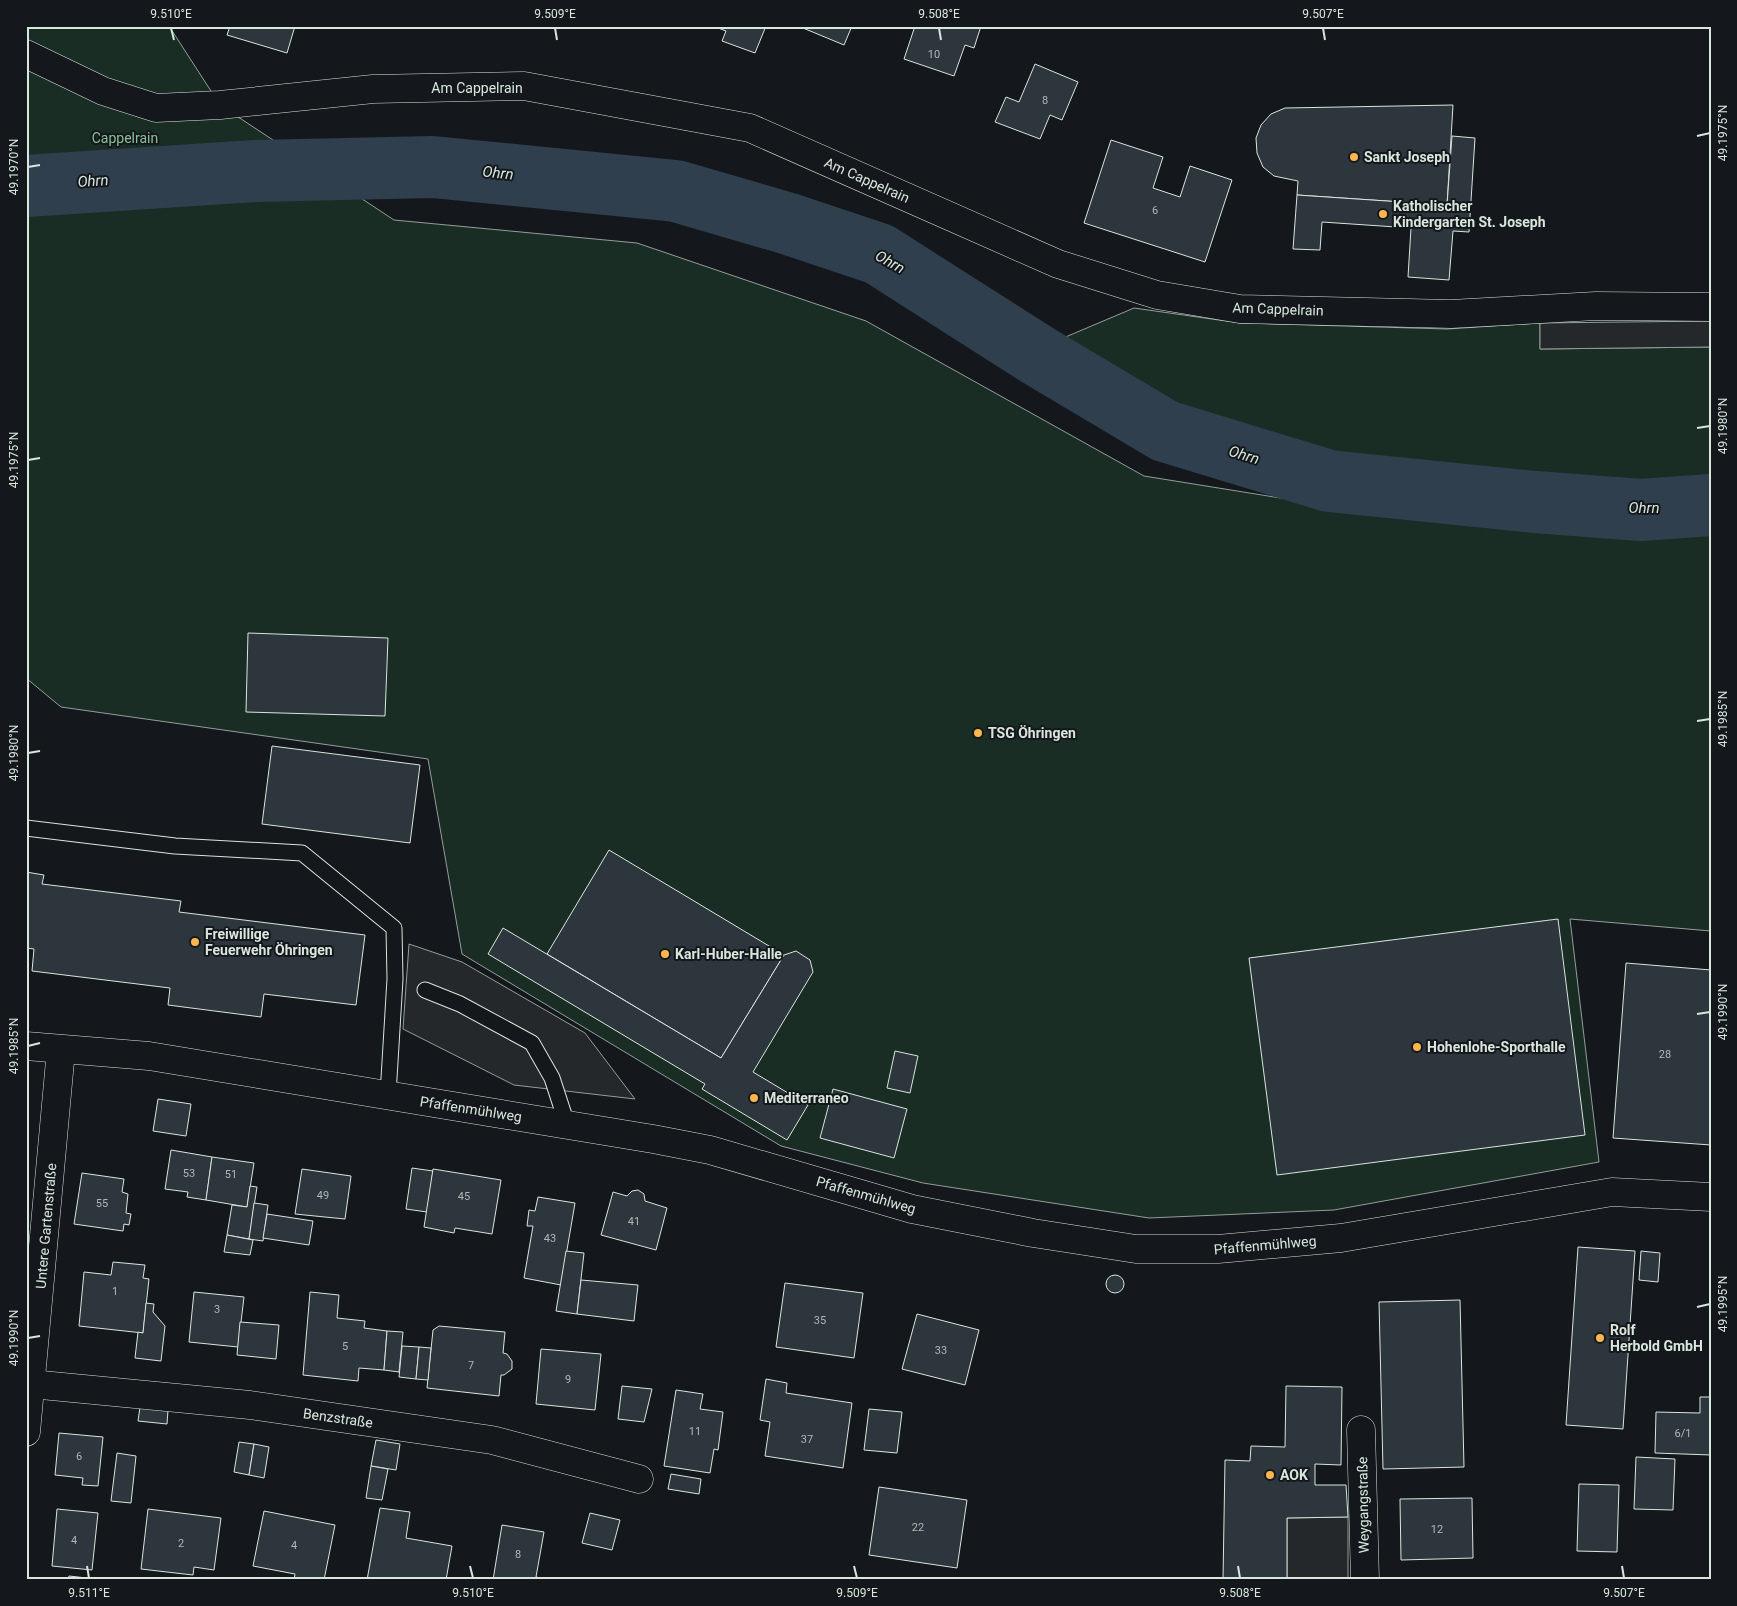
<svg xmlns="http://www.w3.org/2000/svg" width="1737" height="1606" font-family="Roboto,sans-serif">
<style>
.green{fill:#1a2d24;stroke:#939e99}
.parking{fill:#24282b;stroke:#939e99}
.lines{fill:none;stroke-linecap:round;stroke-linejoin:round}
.river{stroke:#2f3f4d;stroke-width:62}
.building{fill:#2c363c;stroke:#d8e6dc}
.lane-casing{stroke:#d8e6dc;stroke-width:17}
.street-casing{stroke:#d8e6dc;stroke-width:29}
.lane{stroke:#14181c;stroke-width:15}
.street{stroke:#14181c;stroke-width:28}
.ticks{fill:none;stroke:#d8e6dc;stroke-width:2}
.poi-dot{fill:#ffb74d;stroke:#14181c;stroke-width:2}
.labels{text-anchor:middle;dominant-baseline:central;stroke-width:4;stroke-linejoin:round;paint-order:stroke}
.number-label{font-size:11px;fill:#adbab4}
.street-label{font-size:14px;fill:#d8e6dc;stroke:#14181c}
.park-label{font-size:14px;fill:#8ac095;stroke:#14181c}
.poi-label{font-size:14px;font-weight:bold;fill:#d8e6dc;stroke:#14181c;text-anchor:start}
.water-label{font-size:15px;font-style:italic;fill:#d8e6dc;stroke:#14181c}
.neatline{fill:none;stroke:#d8e6dc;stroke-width:2}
.ticks-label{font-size:12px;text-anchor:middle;fill:#d8e6dc}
</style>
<rect width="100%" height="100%" fill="#14181c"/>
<g class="green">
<polygon points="26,26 169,26 220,105 394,220 637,243 866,321 1144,476 1330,506 1533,519 1711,525 1711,931 1570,919 1599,1162 1334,1210 1149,1218 923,1183 781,1146 462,954 428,759 61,707 26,678"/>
<polygon points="1134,308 1240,323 1447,329 1540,323 1540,349 1711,347 1711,488 1529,492 1333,470 1164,414 1049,344"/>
</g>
<g class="parking">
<polygon points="1711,321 1711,347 1540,349 1540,323"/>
<polygon points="409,944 462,962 585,1033 635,1099 514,1085 403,1029"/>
<polygon points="1348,1517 1348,1580 1287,1580 1287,1518"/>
</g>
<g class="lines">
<polyline class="river" points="26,186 255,171 433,167 676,191 786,223 879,254 1039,356 1165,431 1329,481 1535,502 1641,510 1711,505"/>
</g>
<g class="building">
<polygon points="230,26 295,26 287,53 227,35"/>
<polygon points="713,26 766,26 755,53 722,41 726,31"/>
<polygon points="803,26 852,26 844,45 803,28"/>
<polygon points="915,26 981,26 974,48 965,45 954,76 904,59"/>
<polygon points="1035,64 1078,82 1062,120 1050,115 1040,139 995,122 1006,97 1019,102"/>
<polygon points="1453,105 1447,205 1297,195 1298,181 1274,176 1263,167 1257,153 1256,138 1261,125 1271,114 1285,108"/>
<polygon points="1452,136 1475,138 1469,232 1453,231 1449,280 1408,277 1411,228 1322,222 1320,250 1293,249 1297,195 1447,205"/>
<polygon points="1111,140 1163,157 1153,188 1180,197 1190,166 1232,180 1205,262 1084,223"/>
<polygon points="248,633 388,638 385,716 246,712"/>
<polygon points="272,746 420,765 410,843 262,824"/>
<polygon points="609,850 784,955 721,1058 547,954"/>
<polygon points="26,872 44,875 42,884 181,901 179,912 365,935 356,1005 264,994 261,1017 168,1005 170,988 32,971 34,949 26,948"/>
<polygon points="1558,919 1585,1135 1277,1175 1249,958"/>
<polygon points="503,928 721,1058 784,955 796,951 810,960 813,972 753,1072 808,1105 787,1140 702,1089 705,1084 488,954"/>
<polygon points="1626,963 1711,970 1711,1145 1613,1138"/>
<polygon points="895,1051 918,1056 910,1093 887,1088"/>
<polygon points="833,1089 907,1109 894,1158 820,1138"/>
<polygon points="158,1099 191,1104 186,1136 153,1131"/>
<polygon points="171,1150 212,1157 206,1200 187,1197 188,1192 165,1189"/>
<polygon points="212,1157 254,1163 247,1207 206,1200"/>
<polygon points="412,1168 433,1171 427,1212 406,1209"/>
<polygon points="302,1169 351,1176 345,1219 295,1214"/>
<polygon points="433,1169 501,1180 492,1234 455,1228 454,1233 424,1227"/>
<polygon points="82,1173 124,1179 122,1192 128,1194 126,1213 131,1214 129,1225 124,1224 123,1231 74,1224"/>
<polygon points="250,1186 257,1187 249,1239 227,1235 232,1205 247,1207"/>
<polygon points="638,1190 644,1194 645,1201 667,1208 656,1250 601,1235 613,1192 627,1196 632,1191"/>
<polygon points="538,1197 575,1203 561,1285 524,1278 533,1226 527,1226 529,1210 535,1211"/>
<polygon points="254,1203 268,1205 263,1241 249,1239"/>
<polygon points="267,1214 313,1221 309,1245 263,1238"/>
<polygon points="227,1235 253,1240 250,1255 224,1252"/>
<polygon points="1578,1247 1635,1251 1623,1429 1566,1425"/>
<polygon points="566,1251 584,1253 577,1314 556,1311"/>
<polygon points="1641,1251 1660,1253 1658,1282 1639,1280"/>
<polygon points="113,1262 145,1265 143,1278 149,1279 143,1333 79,1326 84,1272 111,1275"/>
<circle cx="1115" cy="1284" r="9"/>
<polygon points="581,1280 638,1285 634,1321 577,1314"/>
<polygon points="785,1283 863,1293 854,1358 776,1347"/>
<polygon points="194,1292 244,1297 238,1347 189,1342"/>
<polygon points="310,1292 339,1295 337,1318 365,1321 364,1328 387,1331 384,1370 359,1368 358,1381 303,1375"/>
<polygon points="1460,1300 1464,1467 1383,1469 1379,1302"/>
<polygon points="146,1303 154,1304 153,1312 165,1326 161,1361 135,1358 138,1332 143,1333"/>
<polygon points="917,1314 979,1330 965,1385 902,1369"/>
<polygon points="240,1322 279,1325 276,1359 237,1355"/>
<polygon points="439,1326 505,1332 503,1353 507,1354 512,1361 512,1369 504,1375 501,1375 499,1396 427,1388 433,1330"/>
<polygon points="387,1331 403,1332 399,1372 384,1370"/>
<polygon points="402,1346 419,1347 416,1379 399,1377"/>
<polygon points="419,1347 431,1348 428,1380 416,1379"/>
<polygon points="541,1349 601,1354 595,1410 536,1404"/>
<polygon points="766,1379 787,1383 786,1393 852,1403 843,1468 765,1456 770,1422 760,1420"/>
<polygon points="622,1386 652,1389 644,1422 618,1419"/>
<polygon points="1286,1386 1342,1387 1341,1465 1315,1464 1315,1485 1346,1485 1348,1517 1287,1518 1287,1580 1223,1580 1225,1460 1250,1461 1251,1446 1285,1447"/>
<polygon points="676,1390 703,1394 700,1409 723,1412 718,1450 714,1449 710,1473 664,1466"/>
<polygon points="1700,1397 1711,1397 1711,1455 1655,1453 1656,1412 1700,1413"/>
<polygon points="140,1407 168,1410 167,1424 138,1421"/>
<polygon points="869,1409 902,1412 897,1453 864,1450"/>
<polygon points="59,1433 103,1437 98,1486 82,1485 83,1478 55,1475"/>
<polygon points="376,1440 400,1444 396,1470 371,1466"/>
<polygon points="239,1442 254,1444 249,1475 234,1472"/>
<polygon points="254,1444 269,1447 264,1478 249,1475"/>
<polygon points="117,1453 136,1456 131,1503 111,1501"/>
<polygon points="1636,1457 1675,1459 1673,1510 1634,1509"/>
<polygon points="371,1466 388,1469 382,1500 366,1498"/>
<polygon points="671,1474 701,1479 699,1494 668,1489"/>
<polygon points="1579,1484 1619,1485 1617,1552 1577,1551"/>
<polygon points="879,1487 967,1500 957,1568 869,1555"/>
<polygon points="1472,1498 1473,1558 1401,1560 1400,1499"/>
<polygon points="380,1508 410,1512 406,1538 452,1546 446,1580 367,1580"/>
<polygon points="57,1509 98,1513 92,1570 52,1566"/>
<polygon points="148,1509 221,1518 214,1570 194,1567 193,1575 141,1569"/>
<polygon points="264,1511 335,1525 324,1580 294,1580 295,1574 253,1566"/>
<polygon points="590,1513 620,1520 612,1550 582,1543"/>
<polygon points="502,1525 544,1532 536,1577 551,1580 493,1580"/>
<polygon points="69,1576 105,1580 68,1580"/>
</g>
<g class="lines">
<g class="lane-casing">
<g id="lane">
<polyline points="26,828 175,846 302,853 394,928 395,979 388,1095"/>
<polyline points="425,990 460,1004 532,1043 552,1078 567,1124"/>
</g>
</g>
<g class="street-casing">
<g id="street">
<polyline points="26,54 103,91 156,108 220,105 373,89 524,86 750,128 1058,264 1157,295 1240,309 1451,314 1596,306 1711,307"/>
<polyline points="26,1046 149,1056 653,1139 710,1150 912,1209 1033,1233 1136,1249 1218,1249 1341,1238 1612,1192 1711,1197"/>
<polyline points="31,1384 250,1405 492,1440 639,1479"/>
<polyline points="1361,1430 1365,1580"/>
<polyline points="26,1432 61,1050"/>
</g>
</g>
<use href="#lane" class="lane"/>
<use href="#street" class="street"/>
</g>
<path class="ticks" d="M171,28L174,40M555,28L557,40M939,28L941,40M1323,28L1325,40M1697,136L1710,133M28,167L40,165M1697,428L1710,426M28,460L40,458M1697,721L1710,719M28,753L40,751M1697,1014L1710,1012M28,1046L40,1043M1697,1307L1710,1304M28,1338L40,1336M87,1566L89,1578M470,1566L473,1578M854,1566L857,1578M1238,1566L1240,1578M1622,1566L1624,1578"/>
<g class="poi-dot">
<circle cx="1354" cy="157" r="5"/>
<circle cx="1383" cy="214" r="5"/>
<circle cx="978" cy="733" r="5"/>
<circle cx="195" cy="942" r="5"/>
<circle cx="665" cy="954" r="5"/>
<circle cx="1417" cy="1047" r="5"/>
<circle cx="754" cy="1098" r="5"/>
<circle cx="1600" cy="1338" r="5"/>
<circle cx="1270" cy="1475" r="5"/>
</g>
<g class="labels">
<g class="number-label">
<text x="934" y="54">10</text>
<text x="1045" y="100">8</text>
<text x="1155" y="210">6</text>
<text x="1665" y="1054">28</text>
<text x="189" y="1173">53</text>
<text x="231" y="1174">51</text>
<text x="323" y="1195">49</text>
<text x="464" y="1196">45</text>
<text x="102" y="1203">55</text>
<text x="634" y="1221">41</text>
<text x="550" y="1238">43</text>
<text x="115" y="1291">1</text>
<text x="217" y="1309">3</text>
<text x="820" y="1320">35</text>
<text x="345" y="1346">5</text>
<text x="941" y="1350">33</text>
<text x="471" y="1365">7</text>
<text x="568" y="1379">9</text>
<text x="695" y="1431">11</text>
<text x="1683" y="1433">6/1</text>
<text x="807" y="1439">37</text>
<text x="79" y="1456">6</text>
<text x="918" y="1527">22</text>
<text x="1437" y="1529">12</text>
<text x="74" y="1540">4</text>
<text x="181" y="1543">2</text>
<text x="294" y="1545">4</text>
<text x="518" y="1554">8</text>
</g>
<g class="street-label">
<text x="477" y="88">Am Cappelrain</text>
<text transform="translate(867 180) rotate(24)">Am Cappelrain</text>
<text transform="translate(1278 309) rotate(2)">Am Cappelrain</text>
<text transform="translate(471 1109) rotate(9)">Pfaffenmühlweg</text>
<text transform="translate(866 1195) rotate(16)">Pfaffenmühlweg</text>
<text transform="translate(46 1226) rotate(-85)">Untere Gartenstraße</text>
<text transform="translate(1265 1245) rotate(-5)">Pfaffenmühlweg</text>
<text transform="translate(338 1418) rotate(8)">Benzstraße</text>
<text transform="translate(1363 1505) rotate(-91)">Weygangstraße</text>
</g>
<g class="park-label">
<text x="125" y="138">Cappelrain</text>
</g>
<g class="poi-label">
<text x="1364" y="157">Sankt Joseph</text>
<text x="1393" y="206">Katholischer<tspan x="1393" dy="16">Kindergarten St. Joseph</tspan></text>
<text x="988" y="733">TSG Öhringen</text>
<text x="205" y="934">Freiwillige<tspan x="205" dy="16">Feuerwehr Öhringen</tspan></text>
<text x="675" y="954">Karl-Huber-Halle</text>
<text x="1427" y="1047">Hohenlohe-Sporthalle</text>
<text x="764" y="1098">Mediterraneo</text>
<text x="1610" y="1330">Rolf<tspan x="1610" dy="16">Herbold GmbH</tspan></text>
<text x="1280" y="1475">AOK</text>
</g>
<g class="water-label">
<text transform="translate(498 173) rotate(6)">Ohrn</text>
<text transform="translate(93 181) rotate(-4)">Ohrn</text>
<text transform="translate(890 262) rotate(29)">Ohrn</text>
<text transform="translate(1244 455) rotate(17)">Ohrn</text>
<text x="1644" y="508">Ohrn</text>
</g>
</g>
<rect width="1737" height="1606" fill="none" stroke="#14181c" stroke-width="55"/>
<rect x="28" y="28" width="1682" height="1550" class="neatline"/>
<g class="ticks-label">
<text x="171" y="18">9.510°E</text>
<text x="555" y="18">9.509°E</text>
<text x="939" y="18">9.508°E</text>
<text x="1323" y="18">9.507°E</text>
<text transform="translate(1723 133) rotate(-90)" y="4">49.1975°N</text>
<text transform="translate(14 167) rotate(-90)" y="4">49.1970°N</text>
<text transform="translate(1723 426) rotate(-90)" y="4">49.1980°N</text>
<text transform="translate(14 460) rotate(-90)" y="4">49.1975°N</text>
<text transform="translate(1723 719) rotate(-90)" y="4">49.1985°N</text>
<text transform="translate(14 753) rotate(-90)" y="4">49.1980°N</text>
<text transform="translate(1723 1012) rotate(-90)" y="4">49.1990°N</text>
<text transform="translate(14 1046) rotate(-90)" y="4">49.1985°N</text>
<text transform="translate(1723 1304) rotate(-90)" y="4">49.1995°N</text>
<text transform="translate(14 1338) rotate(-90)" y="4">49.1990°N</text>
<text x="89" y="1597">9.511°E</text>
<text x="473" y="1597">9.510°E</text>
<text x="857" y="1597">9.509°E</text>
<text x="1240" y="1597">9.508°E</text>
<text x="1624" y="1597">9.507°E</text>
</g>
</svg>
